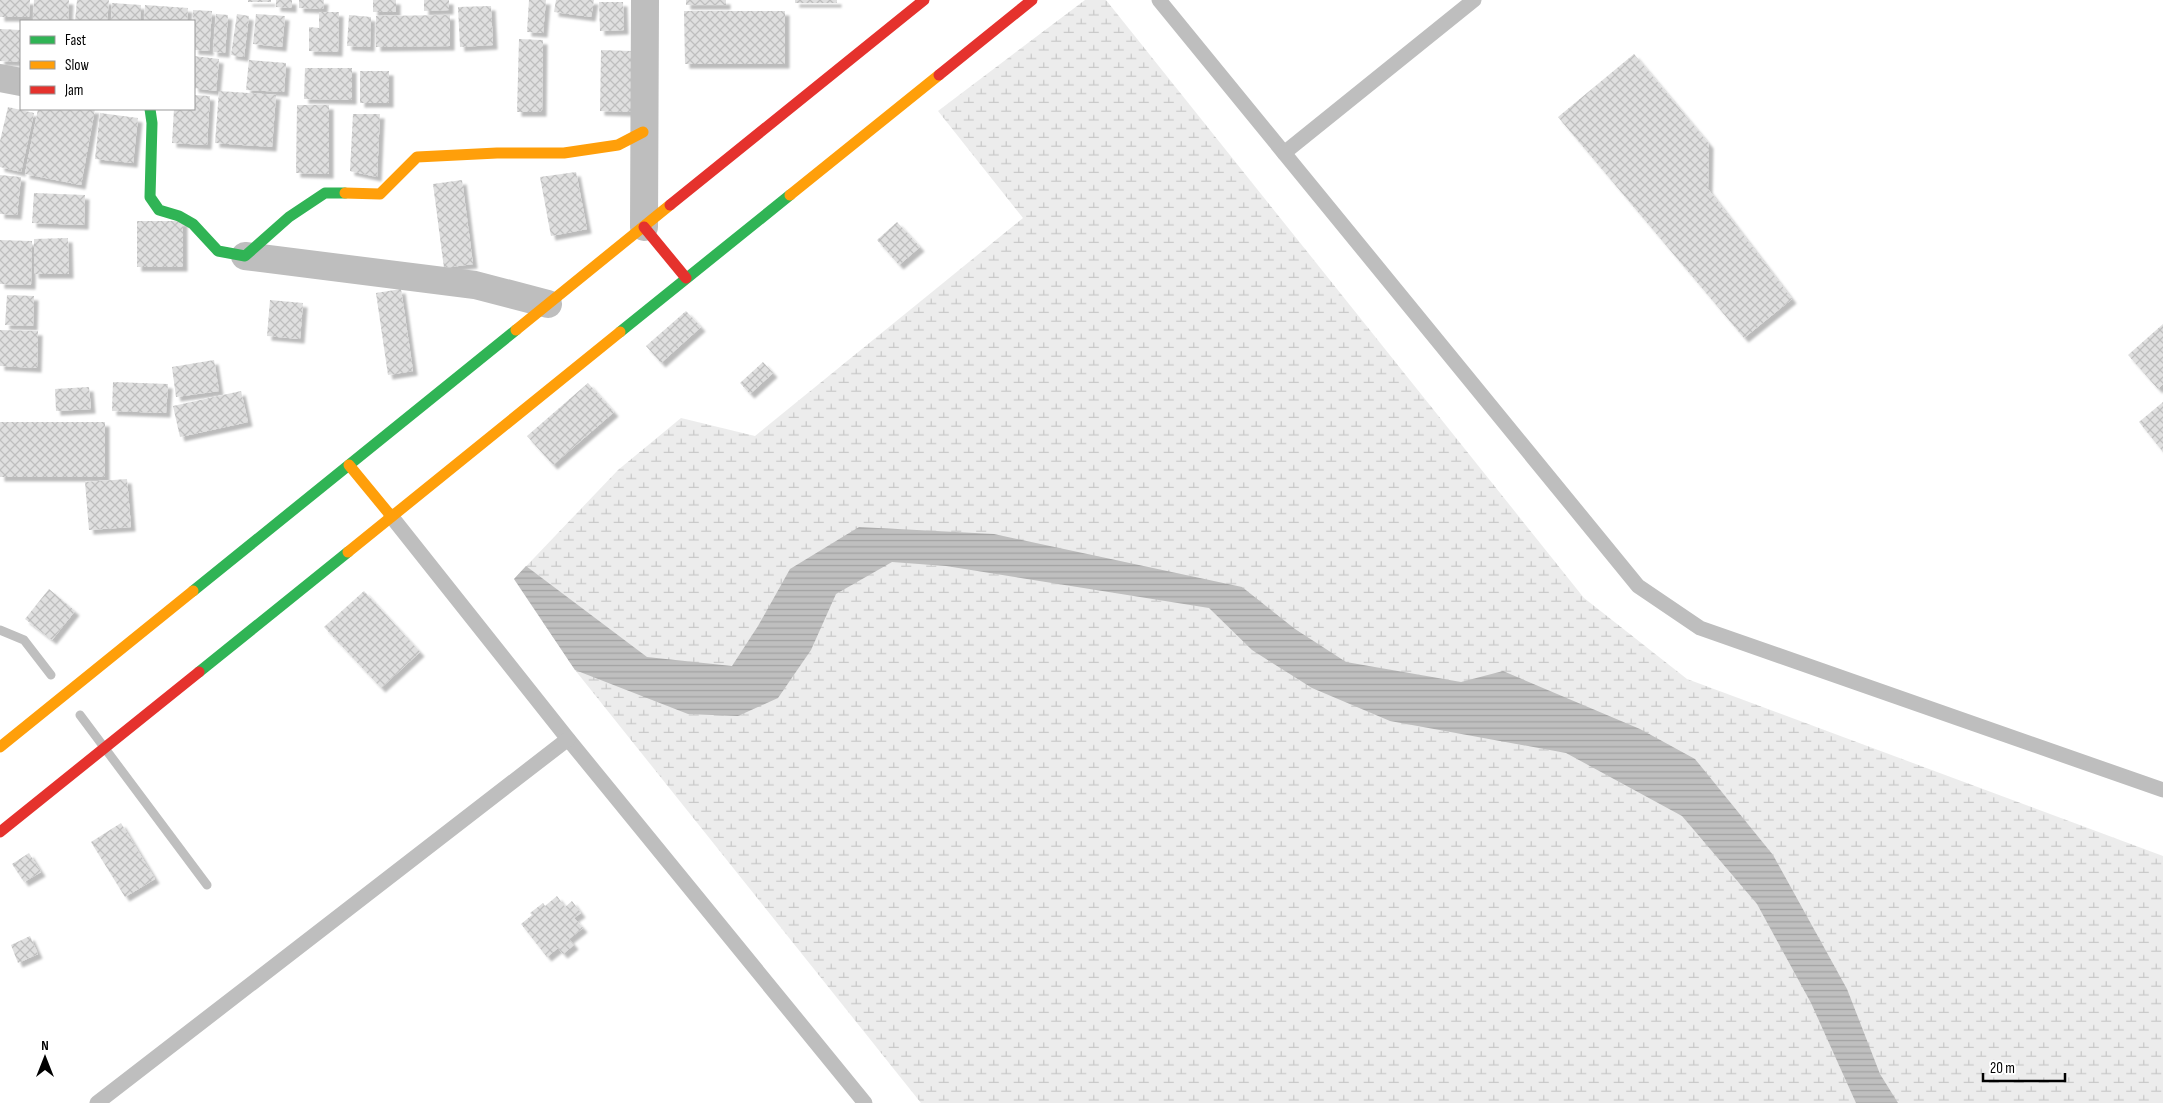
<svg xmlns="http://www.w3.org/2000/svg" width="2163" height="1103" font-family="'Sofia Sans Condensed',sans-serif">
<style>
.wetland{fill:url(#wetland-marsh)}
.water{fill:url(#water-rules)}
.lines{fill:none;stroke-linecap:round;stroke-linejoin:round}
.stream{stroke:#bfbfbf;stroke-width:9}
.building{fill:url(#building-cross-hatch);filter:url(#shadow)}
.lane{stroke:#bebebe;stroke-width:15}
.street{stroke:#bebebe;stroke-width:28}
.fast{stroke:#30b455;stroke-width:11}
.slow{stroke:#ff9f0a;stroke-width:11}
.jam{stroke:#e5322d;stroke-width:11}
</style>
<defs>
<pattern id="wetland-marsh" width="20" height="14" patternUnits="userSpaceOnUse" patternTransform="scale(1.25)"><rect width="20" height="14" fill="#ececec"/><path d="M1 5h8M5 5V1M11 12h8M15 12V8" fill="none" stroke="#c9c9c9"/></pattern>
<pattern id="water-rules" width="6" height="5" patternUnits="userSpaceOnUse" patternTransform="scale(1.25)"><rect width="6" height="5" fill="#bfbfbf"/><path d="M0 2.5h6" fill="none" stroke="#a2a2a2"/></pattern>
<pattern id="building-cross-hatch" width="8" height="8" patternUnits="userSpaceOnUse" patternTransform="scale(1.25)"><rect width="8" height="8" fill="#dfdfdf"/><path d="M0 0l8 8M0 8l8-8" fill="none" stroke="#bebebe"/></pattern>
<filter id="shadow"><feDropShadow dx="4.5" dy="4.5" stdDeviation="1" flood-color="#0004"/></filter>
</defs>
<rect width="100%" height="100%" fill="#fff"/>
<polygon class="wetland" points="1085,0 1106,0 1584,598 1687,679 2163,856 2163,1103 921,1103 575,670 514,579 618,470 681,418 755,436 1023,218 938,111"/>
<polygon class="water" points="859,527 994,534 1242,587 1295,629 1346,662 1461,682 1503,671 1640,729 1695,759 1773,855 1847,989 1880,1074 1898,1103 1856,1103 1811,1003 1757,904 1682,816 1566,753 1390,721 1312,688 1252,650 1209,608 946,566 892,562 836,594 811,650 778,698 738,716 688,714 575,670 514,579 526,566 647,657 732,666 758,626 790,569"/>
<g class="lines">
<g class="stream">
<polyline points="0,630 24,640 51,675"/>
<polyline points="80,715 207,885"/>
</g>
</g>
<g class="building">
<polygon points="0,0 30,0 29,17 0,17"/>
<polygon points="34,0 69,0 68,21 33,21"/>
<polygon points="77,0 109,0 107,21 75,21"/>
<rect x="248" y="0" width="23" height="2"/>
<polygon points="276,0 292,0 292,8 276,7"/>
<polygon points="299,0 324,0 323,9 299,8"/>
<rect x="373" y="0" width="23" height="12"/>
<polygon points="424,0 449,0 449,10 424,11"/>
<polygon points="529,0 546,0 543,33 527,32"/>
<polygon points="556,0 594,0 591,17 554,12"/>
<rect x="686" y="0" width="40" height="5"/>
<rect x="795" y="0" width="42" height="3"/>
<polygon points="599,2 623,2 624,30 600,31"/>
<polygon points="112,3 141,5 140,21 111,21"/>
<polygon points="145,5 188,8 187,21 144,21"/>
<polygon points="491,6 493,45 460,47 458,7"/>
<polygon points="193,10 212,11 209,51 194,50"/>
<polygon points="684,11 785,11 785,64 685,64"/>
<polygon points="319,12 339,12 338,52 309,51 309,27 319,28"/>
<polygon points="216,14 228,15 225,53 213,52"/>
<polygon points="237,14 249,16 244,57 231,55"/>
<polygon points="256,14 285,16 282,47 253,44"/>
<polygon points="349,15 371,17 370,47 347,46"/>
<polygon points="450,15 450,46 376,47 376,16"/>
<polygon points="0,29 21,30 21,62 0,61"/>
<polygon points="519,39 543,40 542,112 517,112"/>
<polygon points="601,50 632,51 631,112 600,111"/>
<polygon points="1634,54 1709,144 1708,189 1792,299 1744,338 1558,117"/>
<polygon points="194,56 219,59 216,91 194,88"/>
<polygon points="249,60 286,63 284,92 246,90"/>
<polygon points="305,68 352,68 352,100 304,99"/>
<rect x="360" y="71" width="29" height="32"/>
<polygon points="219,91 276,95 272,147 215,143"/>
<polygon points="194,95 210,96 207,145 172,143 174,109 194,109"/>
<polygon points="297,105 329,105 329,174 296,173"/>
<polygon points="8,107 34,113 21,172 0,167 0,141"/>
<polygon points="38,109 95,109 81,185 25,174"/>
<polygon points="100,113 138,118 133,163 95,159"/>
<polygon points="353,114 380,114 377,177 350,171"/>
<polygon points="576,172 587,229 551,236 540,177"/>
<polygon points="0,175 21,177 17,215 0,214"/>
<polygon points="462,180 473,264 444,268 433,184"/>
<polygon points="34,193 85,195 84,225 32,223"/>
<rect x="137" y="221" width="46" height="46"/>
<polygon points="897,222 920,247 899,265 877,240"/>
<polygon points="68,238 69,274 34,274 34,239"/>
<polygon points="0,240 32,241 31,285 0,284"/>
<polygon points="401,289 413,371 388,375 376,293"/>
<polygon points="7,295 34,296 33,326 5,325"/>
<polygon points="270,300 303,303 300,339 267,336"/>
<polygon points="686,311 701,327 661,363 646,346"/>
<polygon points="2163,324 2163,384 2158,389 2128,355"/>
<polygon points="0,330 38,331 37,368 0,366"/>
<polygon points="214,360 219,391 176,397 172,367"/>
<polygon points="763,362 773,373 750,394 740,383"/>
<polygon points="113,382 168,384 166,413 112,411"/>
<polygon points="588,383 614,412 553,465 527,436"/>
<polygon points="89,387 91,409 56,411 55,389"/>
<polygon points="241,391 248,422 180,437 173,406"/>
<polygon points="2163,402 2163,452 2139,422"/>
<rect x="0" y="422" width="105" height="55"/>
<polygon points="127,479 131,527 89,530 85,482"/>
<polygon points="49,589 75,611 52,640 25,619"/>
<polygon points="364,591 420,652 381,688 324,627"/>
<polygon points="121,823 155,879 125,897 91,842"/>
<polygon points="29,853 41,872 24,882 12,864"/>
<polygon points="557,896 565,907 572,901 581,913 574,918 583,928 569,939 574,945 563,954 558,948 547,957 521,924 532,915 530,913 543,903 545,906"/>
<polygon points="30,936 38,954 18,963 11,945"/>
</g>
<g class="lines">
<g class="lane">
<polyline points="1159,0 1638,586 1700,628 2163,790"/>
<polyline points="1284,153 1474,0"/>
<polyline points="391,516 568,739 865,1103"/>
<polyline points="97,1103 568,739"/>
</g>
<g class="street">
<polyline points="0,78 21,82"/>
<polyline points="644,227 645,0"/>
<polyline points="245,256 475,285 548,304"/>
</g>
<g class="fast">
<polyline points="150,109 152,123 150,197 159,210 179,216 193,224 218,251 245,256 289,217 325,193 345,193"/>
<polyline points="620,332 790,195"/>
<polyline points="193,591 516,330"/>
<polyline points="199,672 348,552"/>
</g>
<g class="slow">
<polyline points="345,193 380,194 417,157 497,153 564,153 618,145 643,132"/>
<polyline points="790,195 939,75"/>
<polyline points="516,330 670,205"/>
<polyline points="349,465 391,516"/>
<polyline points="348,552 620,332"/>
<polyline points="0,747 193,591"/>
</g>
<g class="jam">
<polyline points="939,75 1032,0"/>
<polyline points="670,205 924,0"/>
<polyline points="644,227 686,278"/>
<polyline points="0,832 199,672"/>
</g>
</g>
<rect x="20" y="20" width="175" height="90" fill="#ffffff" stroke="#999999"/>
<rect x="30" y="36" width="25" height="8" fill="#30b455" stroke="#999999"/>
<text x="65" y="45" font-size="15" fill="#000000">Fast</text>
<rect x="30" y="61" width="25" height="8" fill="#ff9f0a" stroke="#999999"/>
<text x="65" y="70" font-size="15" fill="#000000">Slow</text>
<rect x="30" y="86" width="25" height="8" fill="#e5322d" stroke="#999999"/>
<text x="65" y="95" font-size="15" fill="#000000">Jam</text>
<g transform="translate(45 1058)" stroke="#ffffff" stroke-width="4" paint-order="stroke">
<path d="M0-4L9 19L0 12L-9 19Z" fill="#000000"/>
<text y="-8" font-size="14" font-weight="bold" text-anchor="middle" fill="#000000">N</text>
</g>
<path d="M1983 1073v8h82v-8" fill="none" stroke="#000000" stroke-width="2.5"/>
<text x="1990" y="1073" font-size="15" fill="#000000" stroke="#ffffff" stroke-width="4" paint-order="stroke">20 m</text>
</svg>
